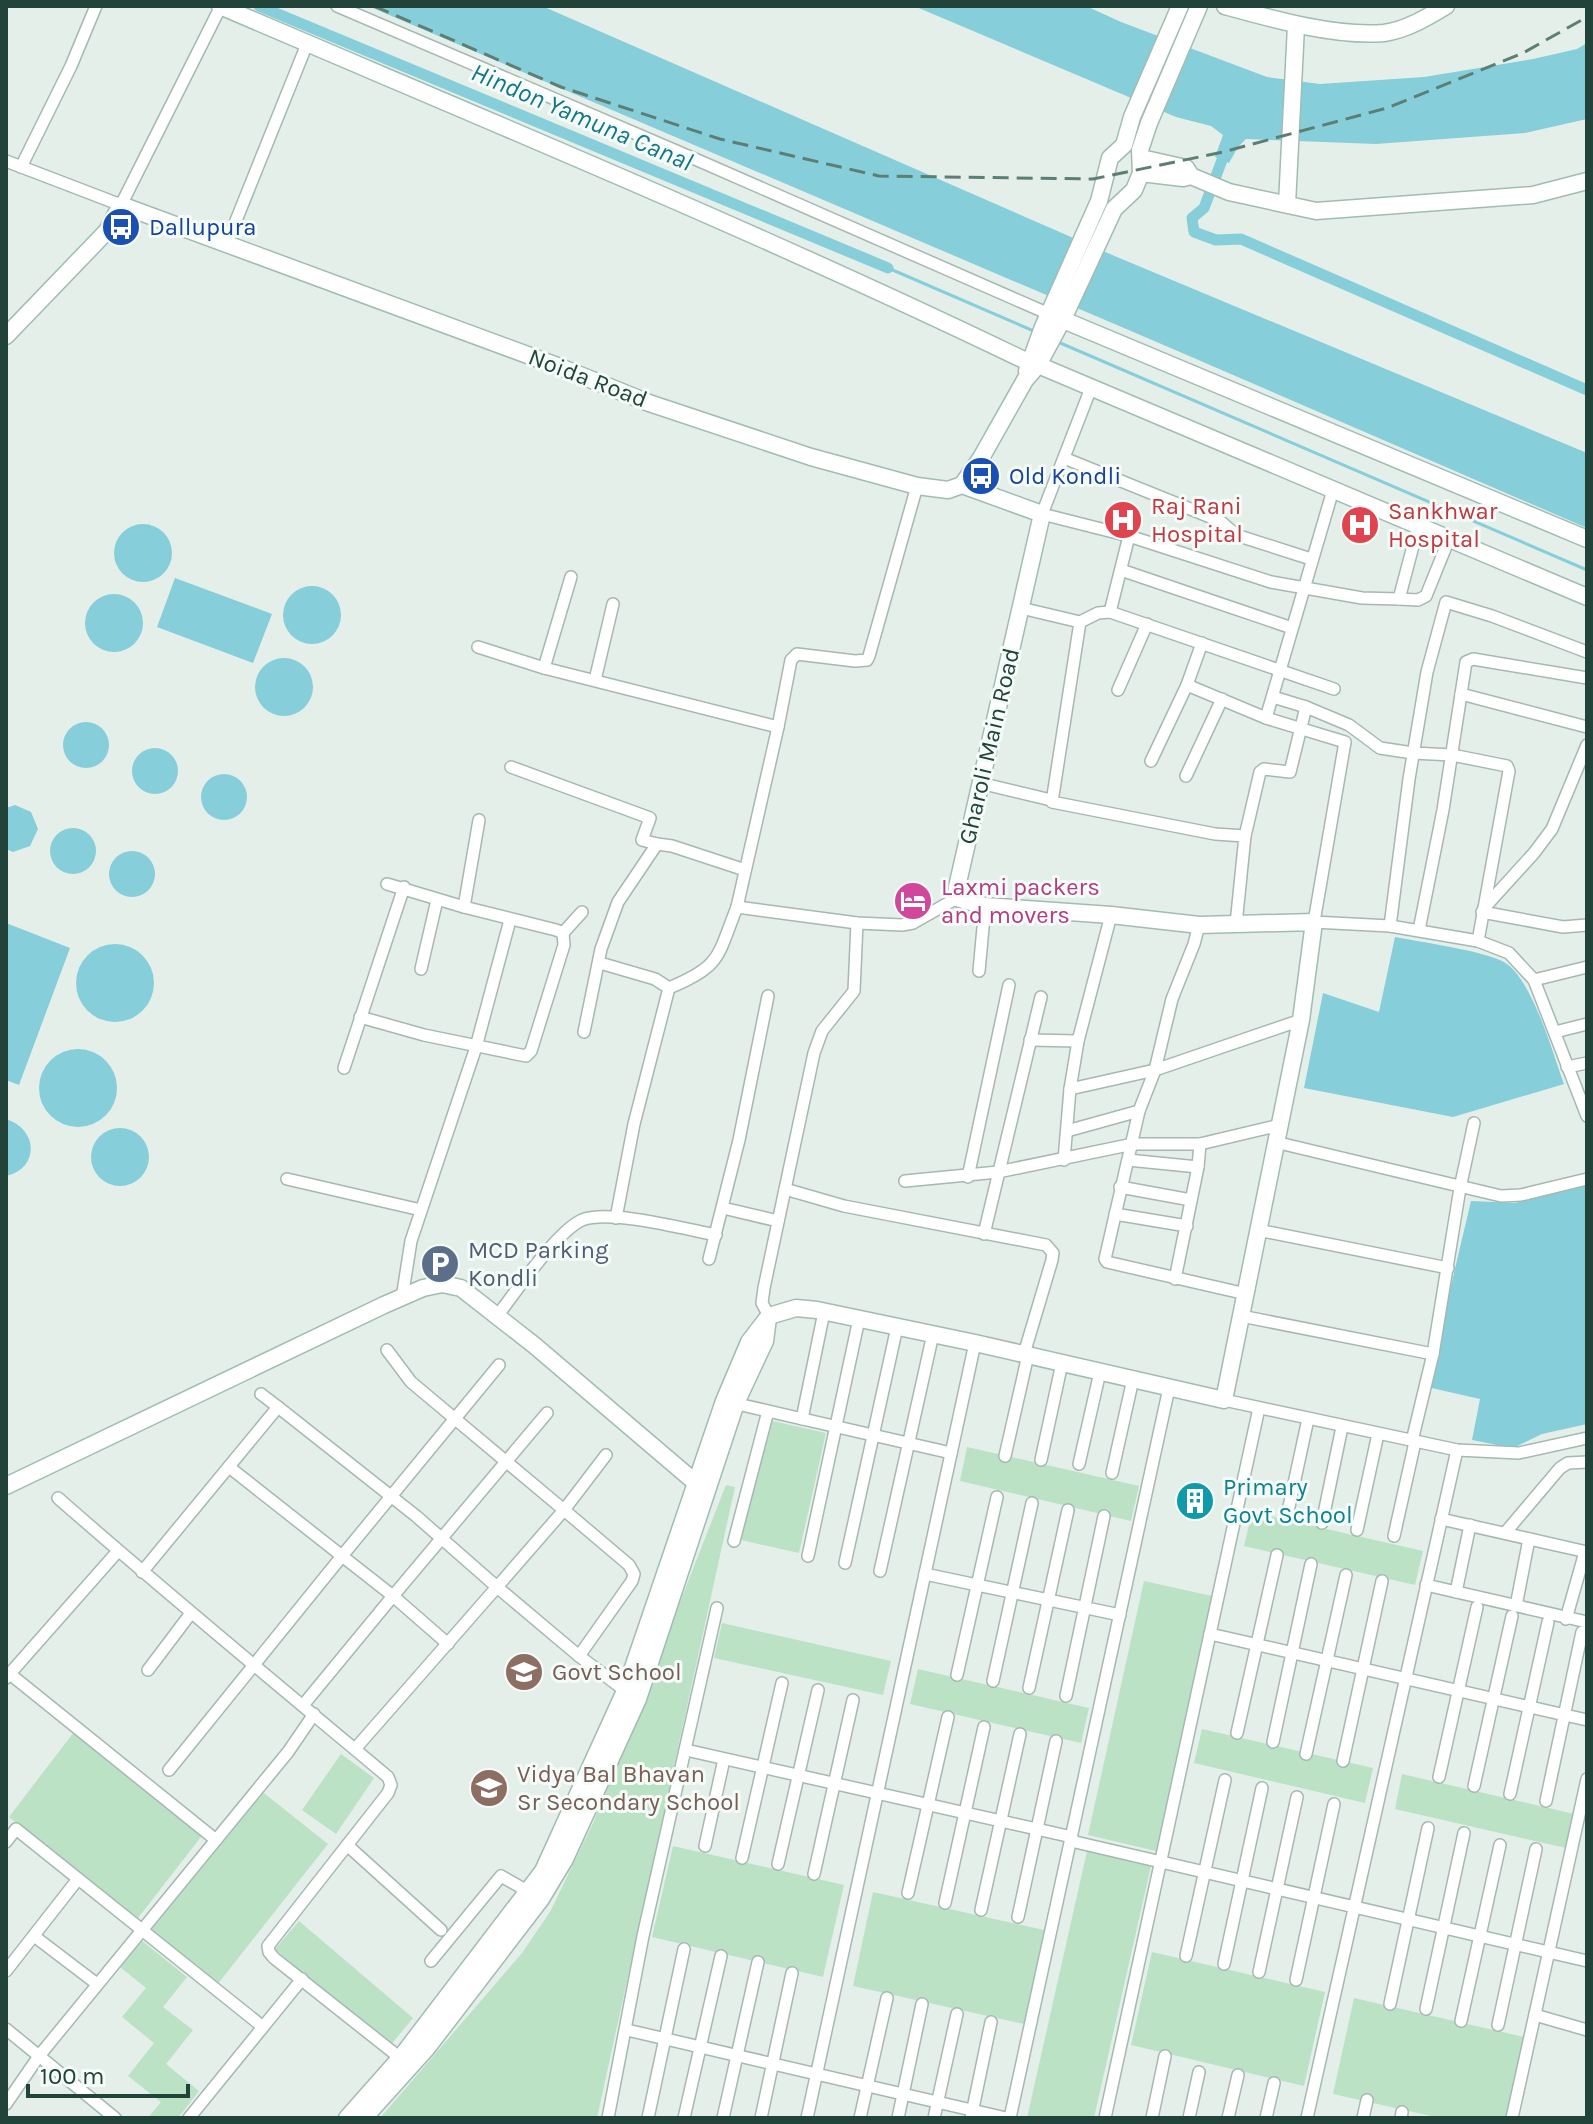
<svg xmlns="http://www.w3.org/2000/svg" width="1593" height="2124" font-family="Karla,sans-serif">
<style>
.green{fill:#bbe2c5}
.water{fill:#86ceda}
.lines{fill:none;stroke-linecap:round;stroke-linejoin:round}
.stream{stroke:#86ceda;stroke-width:3}
.canal{stroke:#86ceda;stroke-width:11}
.street-casing{stroke:#a6b8b2;stroke-width:14}
.secondary-casing{stroke:#a1bcb2;stroke-width:19}
.street{stroke:#fff;stroke-width:11}
.secondary{stroke:#fff;stroke-width:16}
.rail{stroke:#5c7f75;stroke-width:3;stroke-dasharray:16 8;stroke-linecap:butt}
.labels{text-anchor:middle;dominant-baseline:central;stroke-width:6;stroke-linejoin:round;paint-order:stroke}
.transit-label{font-size:24px;fill:#164399;stroke:#f5fbf8;text-anchor:start}
.street-label{font-size:24px;fill:#21433a;stroke:#f5fbf8}
.health-label{font-size:24px;fill:#be3a42;stroke:#f5fbf8;text-anchor:start}
.hotel-label{font-size:24px;fill:#b23c85;stroke:#f5fbf8;text-anchor:start}
.service-label{font-size:24px;fill:#4e5e75;stroke:#f5fbf8;text-anchor:start}
.culture-label{font-size:24px;fill:#0d838f;stroke:#f5fbf8;text-anchor:start}
.education-label{font-size:24px;fill:#785e54;stroke:#f5fbf8;text-anchor:start}
.water-label{font-size:26px;font-style:italic;fill:#137687;stroke:#f5fbf8}
</style>
<rect width="100%" height="100%" fill="#e4efea"/>
<g class="green">
<polygon points="768,1420 826,1433 799,1553 741,1540"/>
<polygon points="967,1447 1139,1486 1131,1521 960,1481"/>
<polygon points="726,1485 735,1487 597,2118 380,2118 522,1953 550,1912 593,1823"/>
<polygon points="1252,1512 1423,1551 1415,1585 1244,1546"/>
<polygon points="1144,1581 1212,1596 1156,1851 1088,1835"/>
<polygon points="722,1623 891,1661 883,1695 714,1658"/>
<polygon points="918,1669 1089,1708 1081,1743 910,1704"/>
<polygon points="1202,1729 1373,1768 1365,1803 1194,1763"/>
<polygon points="74,1732 204,1833 138,1918 9,1817"/>
<polygon points="341,1754 374,1778 336,1834 302,1810"/>
<polygon points="1402,1774 1574,1814 1566,1848 1395,1809"/>
<polygon points="260,1790 328,1844 217,1985 149,1932"/>
<polygon points="673,1846 844,1885 823,1977 652,1937"/>
<polygon points="1087,1851 1151,1866 1094,2118 1027,2118"/>
<polygon points="873,1892 1044,1930 1024,2024 853,1986"/>
<polygon points="299,1921 413,2018 389,2047 275,1949"/>
<polygon points="136,1936 187,1977 163,2007 193,2030 166,2064 199,2091 178,2118 148,2118 161,2102 128,2076 154,2043 122,2017 146,1988 115,1963"/>
<polygon points="1152,1952 1325,1992 1304,2086 1131,2045"/>
<polygon points="1354,1998 1524,2037 1506,2118 1440,2118 1333,2094"/>
</g>
<g class="water">
<polygon points="368,6 542,6 1117,257 1587,453 1587,528 1152,340"/>
<polygon points="914,6 1086,6 1121,22 1267,77 1320,84 1424,77 1533,59 1577,49 1587,43 1587,119 1525,133 1376,144 1246,139 1238,147 1229,163 1215,157 1223,135 1211,126 1176,117"/>
<circle cx="143" cy="553" r="29"/>
<polygon points="175,578 272,614 253,663 157,627"/>
<circle cx="312" cy="615" r="29"/>
<circle cx="114" cy="623" r="29"/>
<circle cx="284" cy="687" r="29"/>
<circle cx="86" cy="745" r="23"/>
<circle cx="155" cy="771" r="23"/>
<circle cx="224" cy="797" r="23"/>
<polygon points="15,805 31,812 38,829 30,846 13,852 6,849 6,808"/>
<circle cx="73" cy="851" r="23"/>
<circle cx="132" cy="874" r="23"/>
<polygon points="6,923 70,948 19,1085 6,1080"/>
<path d="M1395,937C1421,942 1484,951 1504,962C1532,978 1553,1054 1564,1084L1453,1117L1304,1088L1323,993L1379,1012Z"/>
<circle cx="115" cy="983" r="39"/>
<circle cx="78" cy="1088" r="39"/>
<path d="M6,1119C38,1129 40,1168 6,1176Z"/>
<circle cx="120" cy="1157" r="29"/>
<polygon points="1587,1180 1587,1424 1542,1434 1513,1448 1472,1440 1480,1399 1427,1387 1471,1201 1515,1203"/>
</g>
<g class="lines">
<g class="stream">
<polyline points="888,268 1036,332"/>
<polyline points="1058,342 1587,570"/>
</g>
<g class="canal">
<polyline points="259,6 888,268"/>
<polyline points="1222,160 1204,208 1192,218 1194,232 1216,240 1241,239 1587,390"/>
</g>
<g class="street-casing">
<g id="street">
<polyline points="337,6 695,159 1049,314"/>
<polyline points="6,161 121,205 221,6"/>
<polyline points="21,167 71,66 96,6"/>
<polyline points="227,243 307,44"/>
<polyline points="1091,388 1042,514 1129,536 1271,582 1362,598 1399,599 1418,527"/>
<polyline points="1064,458 1220,521 1236,535 1311,559"/>
<polyline points="1121,570 1292,628"/>
<polyline points="1399,599 1418,600 1426,596 1449,539"/>
<polyline points="1021,608 1080,622 1052,802 1215,834 1245,836 1236,924"/>
<polyline points="1110,612 1129,536"/>
<polyline points="1080,622 1098,613 1110,612 1334,689"/>
<polyline points="478,647 544,668 778,727"/>
<polyline points="544,668 571,577"/>
<polyline points="595,680 613,604"/>
<polyline points="1187,685 1266,718 1345,742 1314,922 1390,926 1478,941 1509,953 1534,980 1587,1116"/>
<polyline points="1118,690 1147,624"/>
<polyline points="1461,694 1587,727"/>
<polyline points="1273,697 1306,707 1349,725 1380,748 1413,753 1452,755 1507,766 1509,771 1478,941"/>
<polyline points="1266,718 1333,490"/>
<polyline points="1151,761 1187,685 1202,643"/>
<polyline points="511,767 650,818 642,840 657,844"/>
<polyline points="1186,776 1222,699"/>
<polyline points="980,783 1051,800"/>
<polyline points="1245,836 1260,772 1264,769 1290,772 1306,707"/>
<polyline points="464,907 479,820"/>
<polyline points="737,907 778,727 791,660 797,654 855,661 867,660 869,656 917,486"/>
<polyline points="1484,908 1534,853 1552,829 1587,745"/>
<polyline points="1482,912 1563,927 1587,925"/>
<polyline points="1199,925 1194,944 1172,999 1155,1070 1139,1111 1105,1259 1107,1262 1246,1294"/>
<polyline points="1390,926 1409,779 1427,672 1446,602 1492,616 1587,652"/>
<polyline points="1419,930 1443,810 1466,662 1473,659 1587,678"/>
<polyline points="563,933 582,912"/>
<polyline points="600,963 655,979 669,988 634,1124 616,1218"/>
<polyline points="421,969 437,900"/>
<polyline points="979,971 985,906"/>
<polyline points="1534,980 1587,967"/>
<path d="M669,988C722,966 717,957 737,907L857,923L902,925L913,923L957,898"/>
<polyline points="360,1017 424,1035 526,1056 531,1051 564,945 563,933 556,930 464,907 387,884"/>
<polyline points="584,1032 601,949 618,902 657,844 672,846 745,870"/>
<polyline points="1555,1032 1587,1024"/>
<polyline points="1030,1040 1078,1041"/>
<polyline points="1567,1067 1587,1063"/>
<polyline points="344,1068 404,887"/>
<polyline points="1070,1089 1155,1070 1301,1020"/>
<polyline points="1067,1131 1139,1111"/>
<polyline points="1275,1142 1501,1196 1521,1195 1587,1179"/>
<polyline points="1064,1160 1070,1089 1078,1041 1111,915"/>
<polyline points="1128,1160 1198,1167"/>
<polyline points="968,1177 1009,985"/>
<polyline points="287,1179 421,1210"/>
<polyline points="905,1181 998,1172 1133,1144 1200,1144 1280,1125"/>
<polyline points="1120,1187 1191,1200"/>
<polyline points="785,1189 844,1206 1046,1245 1053,1253 1052,1260 1024,1354"/>
<polyline points="723,1208 778,1221"/>
<polyline points="1115,1214 1187,1226"/>
<polyline points="1258,1230 1448,1268"/>
<polyline points="984,1234 1041,997"/>
<polyline points="709,1259 739,1140 768,996"/>
<polyline points="1175,1279 1198,1167 1200,1144"/>
<polyline points="402,1298 411,1241 476,1047 510,920"/>
<path d="M497,1316C516,1292 556,1232 582,1220C609,1209 685,1229 716,1235"/>
<polyline points="769,1316 762,1303 764,1288 814,1053 822,1031 854,991 857,923"/>
<polyline points="1241,1316 1433,1354"/>
<polyline points="387,1350 411,1382 564,1510 606,1455"/>
<polyline points="499,1365 342,1556 393,1596 547,1413"/>
<polyline points="1224,1400 1457,1450 1519,1453 1587,1438"/>
<polyline points="729,1402 951,1453"/>
<polyline points="278,1407 416,1516 497,1587 564,1510 629,1565 634,1574 632,1581 579,1656"/>
<polyline points="802,1419 824,1312"/>
<polyline points="1412,1441 1433,1354 1460,1188 1474,1123"/>
<polyline points="1005,1456 1028,1355"/>
<polyline points="1041,1460 1062,1363"/>
<polyline points="1079,1464 1100,1372"/>
<polyline points="1112,1473 1133,1379"/>
<path d="M58,1498C166,1593 278,1685 388,1777L391,1785L388,1793L268,1946L269,1952L274,1958L404,2061"/>
<polyline points="1287,1516 1308,1419"/>
<polyline points="1441,1519 1587,1552"/>
<polyline points="1322,1523 1342,1427"/>
<polyline points="1357,1530 1378,1434"/>
<polyline points="1505,1533 1560,1468 1568,1463 1587,1462"/>
<polyline points="1394,1536 1415,1442"/>
<polyline points="734,1541 768,1411"/>
<polyline points="808,1556 859,1319"/>
<polyline points="845,1563 897,1327"/>
<polyline points="880,1571 933,1334"/>
<polyline points="142,1572 278,1407 261,1394"/>
<polyline points="925,1574 1120,1615"/>
<polyline points="1426,1585 1587,1622"/>
<polyline points="1456,1592 1470,1525"/>
<polyline points="1516,1606 1529,1539"/>
<polyline points="1566,1619 1585,1552"/>
<polyline points="1210,1634 1587,1720"/>
<polyline points="148,1670 191,1613"/>
<polyline points="10,1674 216,1840"/>
<polyline points="957,1675 997,1497"/>
<polyline points="6,1678 118,1551"/>
<polyline points="993,1681 1032,1503"/>
<polyline points="1029,1688 1068,1510"/>
<polyline points="1066,1696 1104,1516"/>
<polyline points="304,1704 393,1596 448,1644"/>
<polyline points="1237,1733 1277,1555"/>
<polyline points="1273,1742 1311,1564"/>
<polyline points="355,1749 497,1587 579,1656 631,1695"/>
<polyline points="686,1750 1072,1837"/>
<polyline points="1306,1754 1346,1575"/>
<polyline points="1343,1761 1382,1581"/>
<polyline points="169,1770 342,1556 229,1467"/>
<polyline points="1439,1777 1477,1607"/>
<polyline points="1474,1786 1512,1616"/>
<polyline points="1510,1794 1548,1622"/>
<polyline points="1546,1801 1582,1632"/>
<polyline points="1071,1841 1587,1961"/>
<polyline points="6,1842 16,1829 263,2027"/>
<polyline points="347,1845 441,1930"/>
<polyline points="705,1846 724,1759"/>
<polyline points="742,1858 782,1683"/>
<polyline points="778,1864 818,1690"/>
<polyline points="814,1874 853,1700"/>
<polyline points="908,1893 948,1717"/>
<polyline points="945,1903 984,1727"/>
<polyline points="981,1910 1020,1734"/>
<polyline points="1018,1917 1056,1741"/>
<polyline points="34,1936 97,1984"/>
<polyline points="1186,1956 1225,1780"/>
<polyline points="431,1961 501,1876 529,1892"/>
<polyline points="1224,1964 1262,1788"/>
<polyline points="6,1971 78,1879"/>
<polyline points="1259,1972 1297,1797"/>
<polyline points="1296,1980 1334,1804"/>
<polyline points="1390,2004 1428,1828"/>
<polyline points="1426,2009 1464,1833"/>
<polyline points="1535,2015 1587,2030"/>
<polyline points="1461,2021 1500,1845"/>
<polyline points="1498,2025 1536,1849"/>
<polyline points="6,2029 115,2118"/>
<polyline points="627,2030 1006,2118"/>
<polyline points="6,2104 39,2056 288,1752 314,1714"/>
<polyline points="189,2118 302,1979"/>
<polyline points="608,2118 643,1936 717,1608"/>
<polyline points="648,2118 684,1949"/>
<polyline points="684,2118 721,1956"/>
<polyline points="723,2118 758,1962"/>
<polyline points="761,2118 792,1973"/>
<polyline points="807,2118 975,1343"/>
<polyline points="860,2118 887,1998"/>
<polyline points="898,2118 922,2004"/>
<polyline points="934,2118 957,2014"/>
<polyline points="971,2118 991,2022"/>
<polyline points="1010,2118 1169,1388"/>
<polyline points="1105,2118 1259,1408"/>
<polyline points="1152,2118 1165,2056"/>
<polyline points="1189,2118 1199,2072"/>
<polyline points="1228,2118 1238,2075"/>
<polyline points="1266,2118 1274,2083"/>
<polyline points="1307,2118 1457,1450"/>
<polyline points="1363,2118 1367,2100"/>
<polyline points="1401,2118 1402,2112"/>
<polyline points="1512,2118 1587,1779"/>
</g>
</g>
<g class="secondary-casing">
<g id="secondary">
<path d="M220,6C491,122 763,234 1028,362"/>
<path d="M1225,6C1272,19 1335,37 1384,33C1406,30 1428,17 1446,6"/>
<polyline points="1141,158 1186,168 1191,176"/>
<polyline points="1141,173 1183,178 1191,176 1229,192 1316,211 1533,195 1587,181"/>
<polyline points="1287,204 1296,26"/>
<polyline points="1049,314 1587,539"/>
<polyline points="6,336 107,231 121,205 560,367 649,403 811,457 917,486 948,490 962,485 981,458 1025,380 1038,365 1064,317 1114,209 1134,190 1141,173 1140,150 1149,123 1199,6"/>
<polyline points="1038,365 1587,597"/>
<polyline points="1027,371 1043,327 1099,201 1110,158 1124,145 1132,117 1180,6"/>
<polyline points="6,1486 384,1305 423,1288 442,1284 461,1288 534,1345 703,1489"/>
<polyline points="347,2118 401,2057 543,1871 625,1691 724,1401 749,1342 769,1316 796,1308 817,1310 975,1343 1224,1400 1301,1020 1314,922 1199,925 1111,915 985,906 957,898 957,887 1042,514 962,485"/>
<polyline points="364,2118 427,2048 541,1899 565,1859 638,1699 736,1403 765,1341 768,1318"/>
</g>
</g>
<use href="#street" class="street"/>
<use href="#secondary" class="secondary"/>
<polyline class="rail" points="374,6 561,87 720,139 879,176 1093,179 1223,152 1387,108 1523,53 1587,17"/>
</g>
<defs>
<g id="bus-disc" transform="scale(2)"><circle r="9.5" fill="#1a4fb4" stroke="#f5fbf8"/><path d="M-5-6H5V4H4V6H2V4H-2V6H-4V4H-5ZM-3.5-4V0h7V-4ZM-3.5 1.2v1.5H-2V1.2ZM2 1.2v1.5H3.5V1.2Z" fill="#fff"/></g>
<g id="hospital-disc" transform="scale(2)"><circle r="9.5" fill="#e0444e" stroke="#f5fbf8"/><path d="M-5-5h3v3.5h4V-5h3V5h-3V1.5h-4V5h-3Z" fill="#fff"/></g>
<g id="hotel-disc" transform="scale(2)"><circle r="9.5" fill="#d1479c" stroke="#f5fbf8"/><path d="M-6-4.5h1.5V1H6V5H4.5V3h-9V5H-6ZM-4 0a1.8 1.8 0 1 1 3.6 0ZM.5 0V-2.5h3Q6-2.5 6 0Z" fill="#fff"/></g>
<g id="parking-disc" transform="scale(2)"><circle r="9.5" fill="#5c6f8a" stroke="#f5fbf8"/><path d="M-3.5-5.5H1a3.5 3.5 0 0 1 0 7H-1V5.5H-3.5ZM-1-3.4V-.6H.8a1.4 1.4 0 0 0 0-2.8Z" fill="#fff"/></g>
<g id="building-disc" transform="scale(2)"><circle r="9.5" fill="#0f9aa8" stroke="#f5fbf8"/><path d="M-4-6H4V6H1V3H-1V6H-4ZM-2.5-4.3h1.7v1.8h-1.7ZM.8-4.3h1.7v1.8H.8ZM-2.5-1h1.7V.8h-1.7ZM.8-1h1.7V.8H.8Z" fill="#fff"/></g>
<g id="school-disc" transform="scale(2)"><circle r="9.5" fill="#8d6e63" stroke="#f5fbf8"/><path d="M0-5L7-2L0 1L-7-2ZM-4 1L0 2.5L4 1V4Q0 6-4 4Z" fill="#fff"/></g>
</defs>
<g fill-rule="evenodd">
<use href="#bus-disc" x="121" y="227"/>
<use href="#bus-disc" x="981" y="476"/>
<use href="#hospital-disc" x="1123" y="520"/>
<use href="#hospital-disc" x="1360" y="525"/>
<use href="#hotel-disc" x="913" y="901"/>
<use href="#parking-disc" x="440" y="1264"/>
<use href="#building-disc" x="1195" y="1501"/>
<use href="#school-disc" x="524" y="1672"/>
<use href="#school-disc" x="489" y="1788"/>
</g>
<g class="labels">
<g class="transit-label">
<text x="149" y="227">Dallupura</text>
<text x="1009" y="476">Old Kondli</text>
</g>
<g class="street-label">
<text transform="translate(588 378) rotate(21)">Noida Road</text>
<text transform="translate(989 746) rotate(-77)">Gharoli Main Road</text>
</g>
<g class="health-label">
<text x="1151" y="506">Raj Rani<tspan x="1151" dy="28">Hospital</tspan></text>
<text x="1388" y="511">Sankhwar<tspan x="1388" dy="28">Hospital</tspan></text>
</g>
<g class="hotel-label">
<text x="941" y="887">Laxmi packers<tspan x="941" dy="28">and movers</tspan></text>
</g>
<g class="service-label">
<text x="468" y="1250">MCD Parking<tspan x="468" dy="28">Kondli</tspan></text>
</g>
<g class="culture-label">
<text x="1223" y="1487">Primary<tspan x="1223" dy="28">Govt School</tspan></text>
</g>
<g class="education-label">
<text x="552" y="1672">Govt School</text>
<text x="517" y="1774">Vidya Bal Bhavan<tspan x="517" dy="28">Sr Secondary School</tspan></text>
</g>
<g class="water-label">
<text transform="translate(582 117) rotate(23)">Hindon Yamuna Canal</text>
</g>
</g>
<rect width="1593" height="2124" fill="none" stroke="#21433a" stroke-width="16"/>
<path d="M28 2084v12h160v-12" fill="none" stroke="#21433a" stroke-width="4"/>
<text x="40" y="2084" font-size="24" fill="#21433a" stroke="#f5fbf8" stroke-width="6" paint-order="stroke">100 m</text>
</svg>
